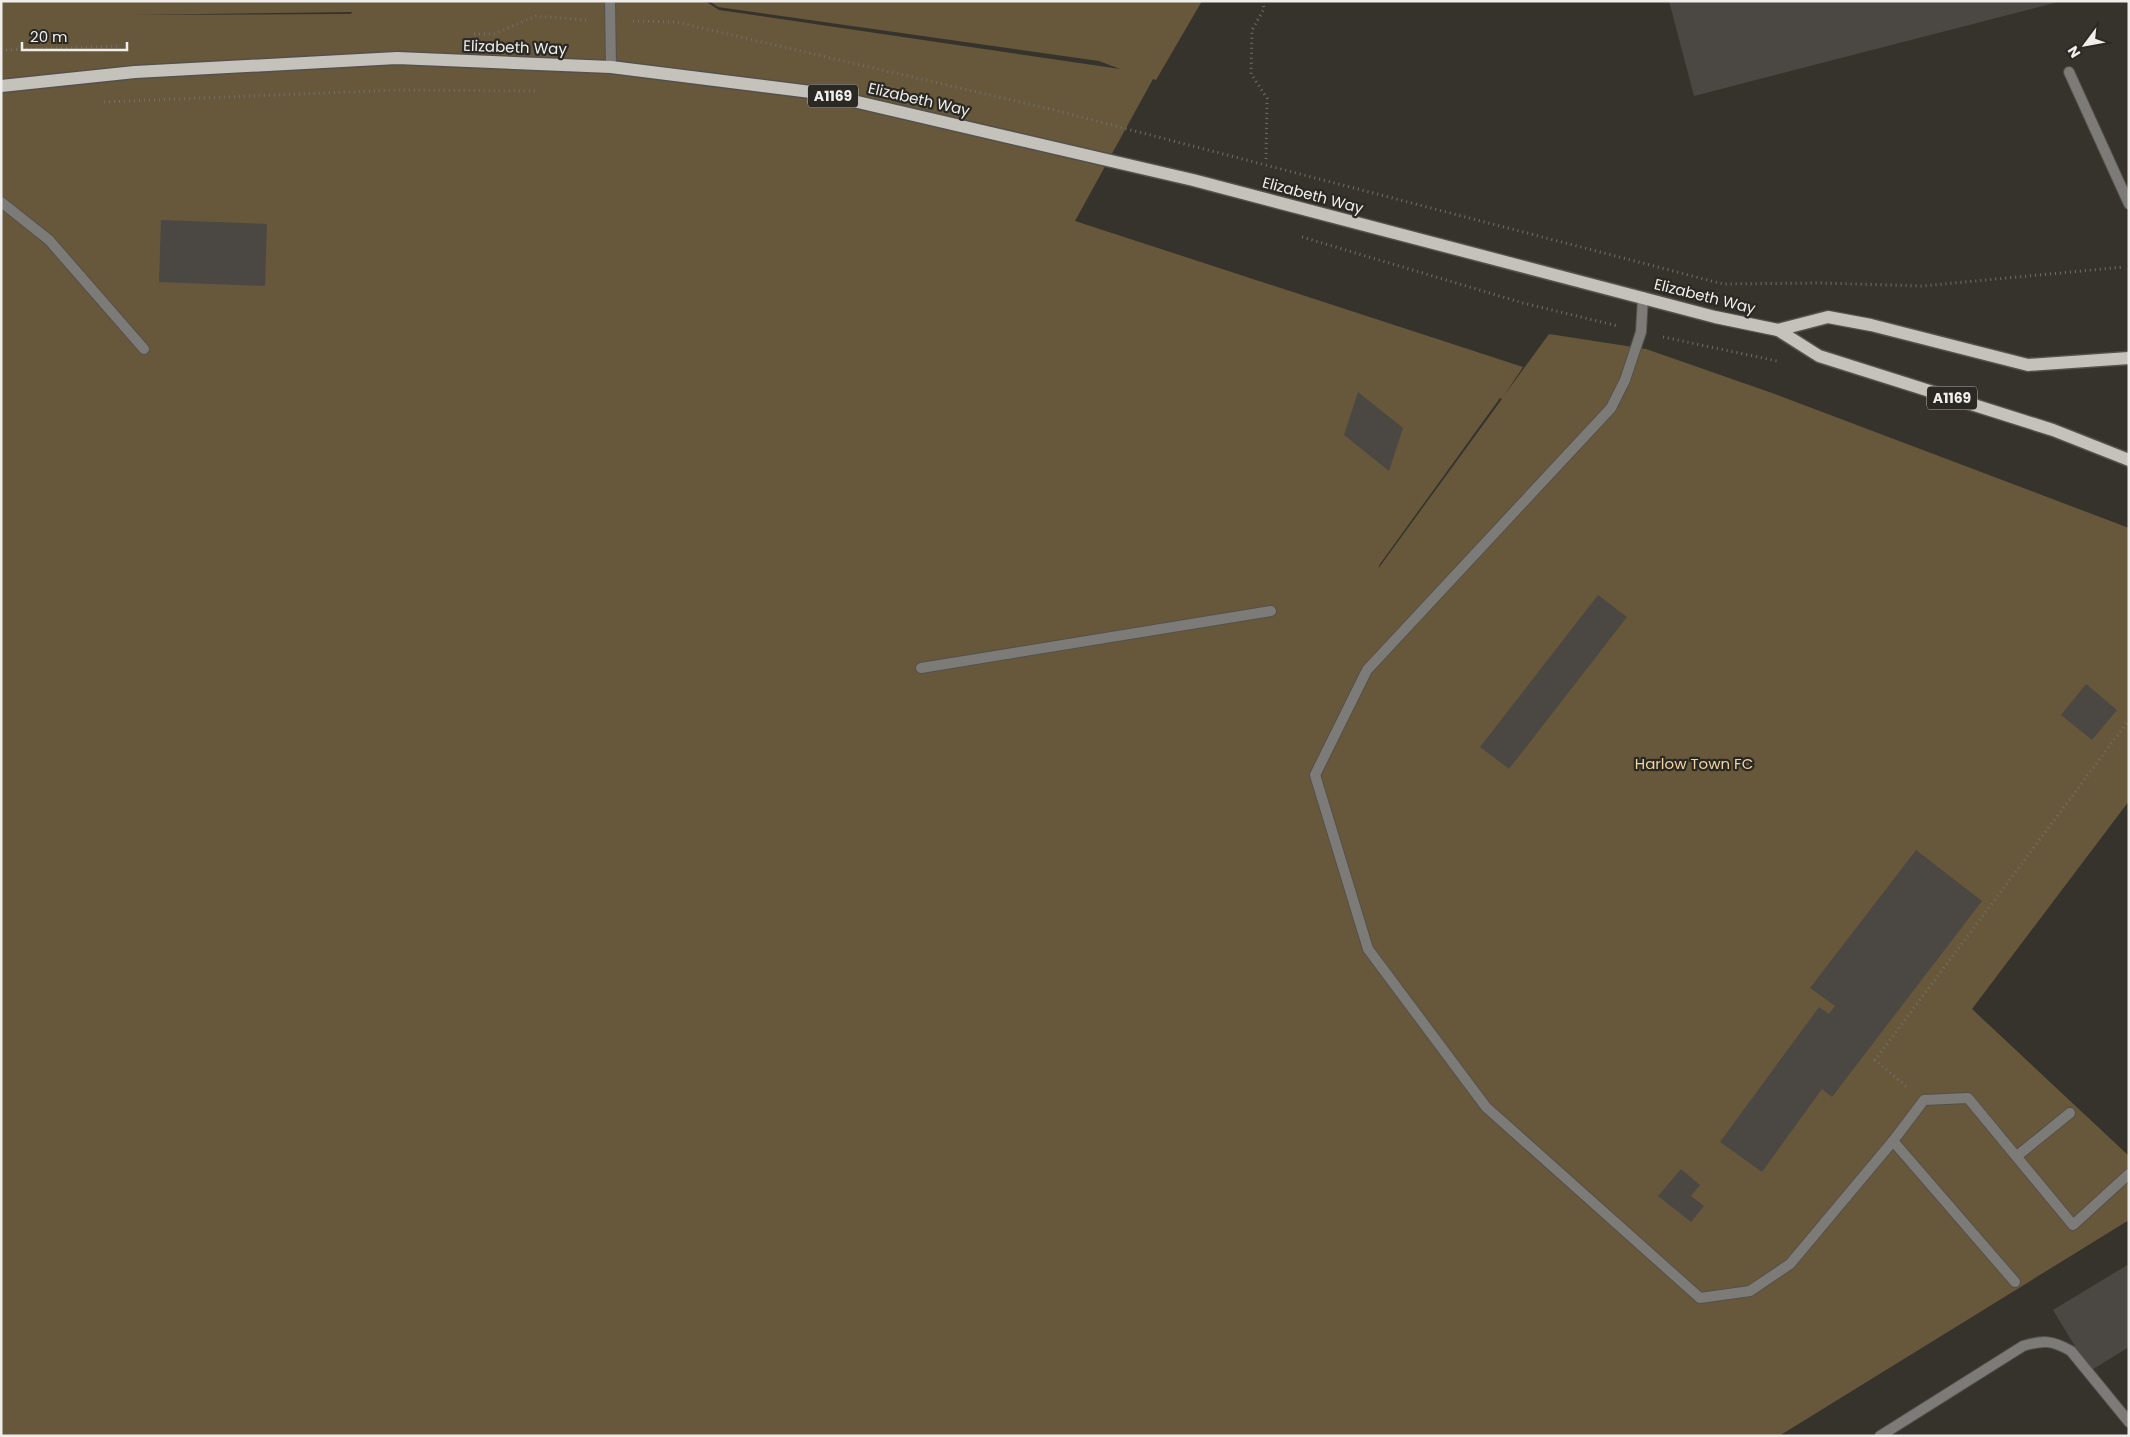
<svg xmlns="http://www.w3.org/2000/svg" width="2130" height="1437" font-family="Poppins,sans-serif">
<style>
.green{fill:#67583c;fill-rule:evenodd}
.building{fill:#4b4843}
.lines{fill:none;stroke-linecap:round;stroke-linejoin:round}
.lane-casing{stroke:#54514b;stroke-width:12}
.street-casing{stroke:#54514b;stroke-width:12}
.primary-casing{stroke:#54514b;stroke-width:15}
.path{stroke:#716f6a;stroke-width:3;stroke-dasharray:1 4;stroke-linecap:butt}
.lane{stroke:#7c7b78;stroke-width:10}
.street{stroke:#7c7b78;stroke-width:10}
.primary{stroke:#c5c2bc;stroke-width:12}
.labels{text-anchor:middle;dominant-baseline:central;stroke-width:4.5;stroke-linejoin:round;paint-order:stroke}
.shield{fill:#2b2924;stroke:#b5b3af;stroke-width:1}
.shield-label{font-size:14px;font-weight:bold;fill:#f0eeeb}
.street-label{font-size:15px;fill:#f0eeeb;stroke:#2b2924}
.park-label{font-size:15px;fill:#f0d39d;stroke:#2b2924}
</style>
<rect width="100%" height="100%" fill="#36332d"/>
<path class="green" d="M1,1H705L719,10L1120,69L1099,61L718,7L709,1H1202L1156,80L1153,79L1075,221L1523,367L1503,397L1549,334L1646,349L1772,393L2129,528V801L1972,1009L2129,1156V1220L1779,1436H1ZM352,13L350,14L132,15L352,12ZM1500,398L1502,399L1378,569L1380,564Z"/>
<g class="building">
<polygon points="1669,1 2058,1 2058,2 1694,96"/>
<polygon points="161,220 267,224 265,286 159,282"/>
<polygon points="1358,392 1403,428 1389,471 1344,435"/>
<polygon points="1598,595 1627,617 1509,769 1480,747"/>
<polygon points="2086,684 2117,710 2092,740 2061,715"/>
<polygon points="1916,850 1982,901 1832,1097 1822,1089 1762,1172 1720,1142 1819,1007 1829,1014 1835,1006 1810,988"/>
<polygon points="1681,1169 1700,1185 1691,1196 1704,1206 1691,1222 1658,1196"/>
<polygon points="2129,1264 2129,1347 2090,1371 2053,1310"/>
</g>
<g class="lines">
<g class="lane-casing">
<g id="lane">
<polyline points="2069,72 2129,204"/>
<polyline points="1,202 49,240 144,349"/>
<polyline points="1643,297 1641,332 1625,380 1611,408 1367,670 1315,775 1368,949 1486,1107 1700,1298 1750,1291 1790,1264 1893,1141 1924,1100 1968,1098 2073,1225 2129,1174"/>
<polyline points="921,668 1271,611"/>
<polyline points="1893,1141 2015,1282"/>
<polyline points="2017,1156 2070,1113"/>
<path d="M1880,1436L2023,1346C2043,1340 2052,1340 2071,1351L2129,1422"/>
</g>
</g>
<g class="street-casing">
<polyline id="street" points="610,1 611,67"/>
</g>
<g class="primary-casing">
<g id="primary">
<polyline points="1,86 135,72 397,58 611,67 819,93 1193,180 1715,317 1778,330 1819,356 2053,430 2129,460"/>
<polyline points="1778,330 1828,317 1871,325 2028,365 2129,358"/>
</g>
</g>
<g class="path">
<polyline points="1263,1 1264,9 1252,30 1251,74 1267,98 1266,163"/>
<polyline points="633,21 676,22 1054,110 1723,284 1821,283 1922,286 2124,267"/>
<polyline points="474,34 494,34 536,16 587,20"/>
<polyline points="1,50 121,46"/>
<polyline points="104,102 398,90 535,91"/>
<polyline points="1302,237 1523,303 1618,326"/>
<polyline points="1663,337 1777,361"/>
<polyline points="1906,1086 1875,1060 2129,720"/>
</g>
<use href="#lane" class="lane"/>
<use href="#street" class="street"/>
<use href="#primary" class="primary"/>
</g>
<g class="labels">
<g class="shield">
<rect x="808" y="84.5" width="50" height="23" rx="4"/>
<rect x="1927" y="386.5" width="50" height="23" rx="4"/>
</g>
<g class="shield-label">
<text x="833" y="96">A1169</text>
<text x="1952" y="398">A1169</text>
</g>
<g class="street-label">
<text transform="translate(515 47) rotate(2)">Elizabeth Way</text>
<text transform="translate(919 99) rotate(13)">Elizabeth Way</text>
<text transform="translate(1313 195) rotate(15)">Elizabeth Way</text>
<text transform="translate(1705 296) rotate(14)">Elizabeth Way</text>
</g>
<g class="park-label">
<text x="1694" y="763">Harlow Town FC</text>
</g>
</g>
<rect width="2130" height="1437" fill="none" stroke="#f0eeeb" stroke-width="5"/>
<g transform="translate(2085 45) rotate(238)" stroke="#2b2924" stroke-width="4" paint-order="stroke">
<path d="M0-4L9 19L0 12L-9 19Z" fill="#f0eeeb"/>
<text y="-8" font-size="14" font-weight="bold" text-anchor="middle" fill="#f0eeeb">N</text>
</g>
<path d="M22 42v8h105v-8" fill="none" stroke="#f0eeeb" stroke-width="2.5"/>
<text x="30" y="42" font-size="15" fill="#f0eeeb" stroke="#2b2924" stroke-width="4" paint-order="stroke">20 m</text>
</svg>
